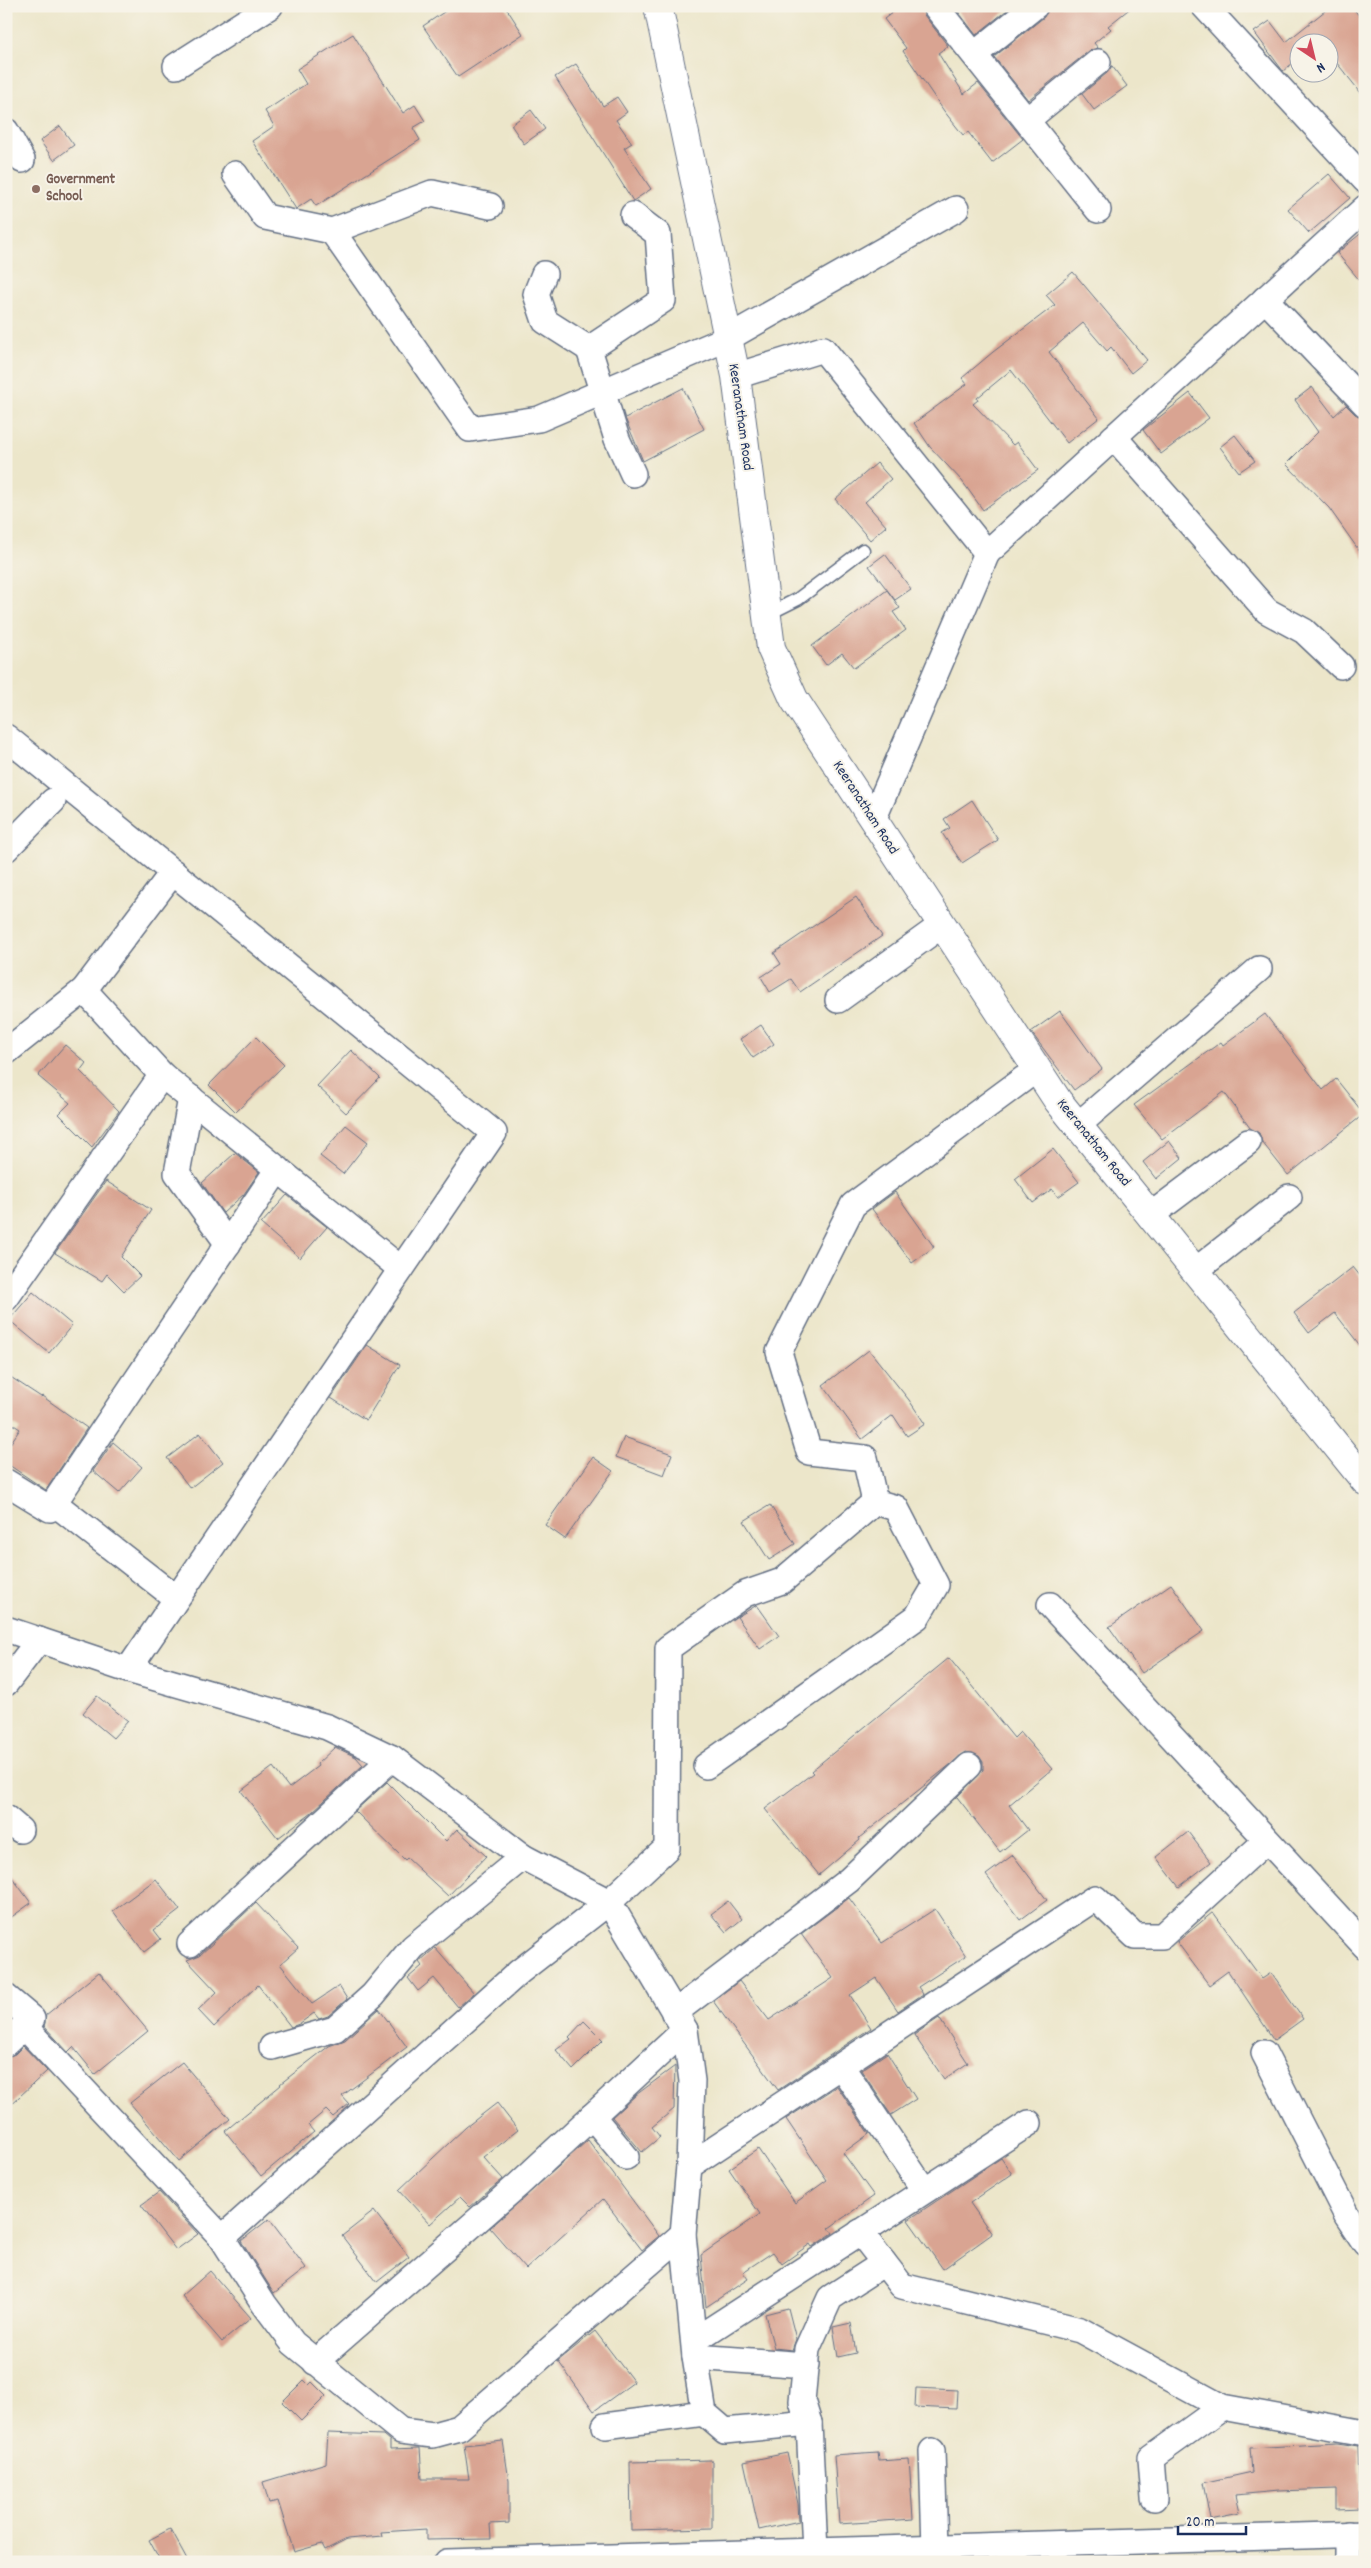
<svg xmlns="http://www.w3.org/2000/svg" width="1371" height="2568" font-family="Dekko,sans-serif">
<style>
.building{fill:#d9a492}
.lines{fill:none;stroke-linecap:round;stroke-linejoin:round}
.service-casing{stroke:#646f84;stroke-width:15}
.minor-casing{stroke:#646f84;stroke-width:28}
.tertiary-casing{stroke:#646f84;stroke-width:30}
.service{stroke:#fff;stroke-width:12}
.minor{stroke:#fff;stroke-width:25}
.tertiary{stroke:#fff;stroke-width:28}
.education-dot{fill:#8d6e63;stroke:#f7f3e8;stroke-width:2}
.labels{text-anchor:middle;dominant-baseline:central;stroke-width:4;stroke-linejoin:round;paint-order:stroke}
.education-label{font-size:15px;font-weight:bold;fill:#785e54;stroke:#f7f3e8;text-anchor:start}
.street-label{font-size:15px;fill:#1b2f5e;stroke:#f7f3e8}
</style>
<rect width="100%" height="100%" fill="#f7f3e8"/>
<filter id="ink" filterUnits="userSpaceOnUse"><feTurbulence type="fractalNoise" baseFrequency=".02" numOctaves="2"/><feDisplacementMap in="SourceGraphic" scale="10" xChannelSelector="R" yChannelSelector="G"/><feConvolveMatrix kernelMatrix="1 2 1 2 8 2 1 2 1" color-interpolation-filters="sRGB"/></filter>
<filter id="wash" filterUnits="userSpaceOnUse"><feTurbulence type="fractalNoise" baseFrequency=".0096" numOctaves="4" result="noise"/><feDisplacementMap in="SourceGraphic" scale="20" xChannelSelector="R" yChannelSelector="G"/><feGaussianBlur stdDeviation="1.12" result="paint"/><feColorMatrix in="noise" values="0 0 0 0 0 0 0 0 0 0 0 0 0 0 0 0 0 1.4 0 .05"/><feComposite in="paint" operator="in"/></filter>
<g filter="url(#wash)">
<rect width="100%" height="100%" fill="#ece6ca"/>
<g id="blocks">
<g class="building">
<polygon points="453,6 505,6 523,34 458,77 423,26"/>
<polygon points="901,6 921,6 924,15 948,46 938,53 964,94 978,83 1023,139 992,163 968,132 963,135 944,111 903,51 906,48 884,19"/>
<polygon points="954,6 1012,6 976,35"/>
<polygon points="1049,6 1133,6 1108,26 1111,29 1094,43 1098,48 1089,51 1028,100 994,57 1044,17"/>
<polygon points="1331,6 1351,6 1365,23 1365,98 1328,52 1328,42 1298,42 1298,59 1283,71 1254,32 1270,21 1286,42"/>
<polygon points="353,34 403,113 415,105 425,121 413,128 420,140 316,206 311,199 296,209 252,141 274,126 265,111 306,84 297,69"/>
<polygon points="576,64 603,106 617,97 627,112 616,120 632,143 624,148 651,189 633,201 555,77"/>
<polygon points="1112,66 1127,86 1094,110 1082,94 1107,73"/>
<polygon points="531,110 545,129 524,144 511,125"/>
<polygon points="60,126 74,145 54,160 40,141"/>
<polygon points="1329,174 1350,198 1309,233 1288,209"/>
<polygon points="1365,230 1365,287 1337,253"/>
<polygon points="1073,272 1147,360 1131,373 1111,347 1107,351 1083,323 1049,352 1099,418 1067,443 1011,370 977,398 978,400 973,404 1013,445 1017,442 1038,470 983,510 962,481 930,447 914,423 967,384 962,378 993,352 1055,305 1046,295"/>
<polygon points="1312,387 1334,416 1346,405 1355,414 1365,418 1365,559 1329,508 1286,464 1318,432 1295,400"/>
<polygon points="683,388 704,429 643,461 625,418"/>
<polygon points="1190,393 1209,418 1161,454 1143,430"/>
<polygon points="1235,435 1255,461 1239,472 1220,447"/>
<polygon points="877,463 891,479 865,502 886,526 870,540 835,499"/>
<polygon points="885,554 911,589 895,600 869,566"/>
<polygon points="887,590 900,608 893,612 906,630 854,668 842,653 826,665 812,646"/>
<polygon points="972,800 998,840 962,863 942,833 950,828 944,819"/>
<polygon points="856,897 882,936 800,992 791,979 770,992 761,977 781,964 774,953"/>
<polygon points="1060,1011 1102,1069 1074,1090 1031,1032"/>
<polygon points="1265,1014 1323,1090 1336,1079 1364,1114 1288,1175 1262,1142 1259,1133 1250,1128 1224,1092 1162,1139 1134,1105 1221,1042 1223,1045"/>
<polygon points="761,1025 774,1044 753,1058 740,1039"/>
<polygon points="256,1037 284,1065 236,1112 209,1085"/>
<polygon points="65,1045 86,1063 80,1071 119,1111 92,1147 59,1114 70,1103 38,1076"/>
<polygon points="351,1050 380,1078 346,1113 317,1086"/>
<polygon points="346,1125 368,1142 343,1174 320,1156"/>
<polygon points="1169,1141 1182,1158 1156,1179 1143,1162"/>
<polygon points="1053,1149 1079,1182 1058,1197 1052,1189 1033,1203 1015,1179"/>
<polygon points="235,1153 259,1172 244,1194 223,1213 202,1183"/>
<polygon points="106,1181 151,1210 121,1257 140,1276 124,1291 107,1274 102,1281 55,1253"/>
<polygon points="895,1192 934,1247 912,1263 872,1209"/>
<polygon points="287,1195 327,1227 300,1258 261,1224"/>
<polygon points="1353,1267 1365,1282 1365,1352 1335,1313 1309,1333 1294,1313"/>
<polygon points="33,1292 72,1325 49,1353 9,1320"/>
<polygon points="367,1345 400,1365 366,1420 331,1398"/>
<polygon points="869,1350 909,1400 925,1424 907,1436 893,1415 862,1439 823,1385"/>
<polygon points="6,1374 41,1397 42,1396 87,1428 46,1490 6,1463 6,1450 20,1429 6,1420"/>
<polygon points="200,1433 223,1462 190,1488 167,1458"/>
<polygon points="624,1437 672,1454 664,1475 616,1457"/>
<polygon points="113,1442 142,1467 119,1493 93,1471"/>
<polygon points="593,1457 613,1471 565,1539 545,1525"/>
<polygon points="770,1505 795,1544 769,1560 744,1521"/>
<polygon points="1171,1584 1204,1631 1142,1673 1109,1627"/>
<polygon points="757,1605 779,1636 760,1649 737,1617"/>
<polygon points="949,1658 1014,1738 1020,1732 1052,1769 1009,1805 1028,1830 1000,1852 957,1797 983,1770 983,1762 979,1756 966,1752 859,1838 860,1840 819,1875 765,1809 813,1773 811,1771"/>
<polygon points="97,1696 128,1721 113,1738 83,1713"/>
<polygon points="335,1747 356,1757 363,1765 312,1812 278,1838 241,1791 273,1767 289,1788 318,1766 317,1764"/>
<polygon points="387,1782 446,1841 457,1829 486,1856 448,1896 407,1858 405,1860 355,1811"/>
<polygon points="1188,1832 1211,1862 1179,1887 1156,1857"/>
<polygon points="1013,1855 1047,1900 1020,1920 986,1875"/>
<polygon points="6,1869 31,1903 6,1921"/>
<polygon points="156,1879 180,1910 154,1930 161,1939 144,1952 113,1911"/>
<polygon points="849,1898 882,1943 935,1909 966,1956 918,1987 923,1994 898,2011 876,1978 850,1995 871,2028 778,2090 713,2001 739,1981 769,2020 833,1978 801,1934"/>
<polygon points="728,1901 742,1919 726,1932 711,1914"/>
<polygon points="256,1903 298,1948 280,1964 312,2004 339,1986 347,1999 328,2016 319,2019 314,2013 299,2024 291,2027 258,1985 214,2027 198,2010 217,1992 187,1960 200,1955"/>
<polygon points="1213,1912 1262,1979 1271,1973 1303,2019 1274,2040 1228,1971 1209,1985 1177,1942"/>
<polygon points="435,1948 474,1993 458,2007 434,1978 418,1991 408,1978 422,1966 419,1962"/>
<polygon points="99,1972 148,2031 95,2074 73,2047 68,2052 44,2026 46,2015"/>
<polygon points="379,2009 407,2047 342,2096 349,2104 333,2117 326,2110 308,2125 314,2132 261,2176 225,2131 281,2085 280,2084 329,2046 345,2040"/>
<polygon points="939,2018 968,2063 944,2079 914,2035"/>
<polygon points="584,2021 603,2040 573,2070 556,2050 571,2039 569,2037"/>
<polygon points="23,2046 47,2071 6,2109 6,2057 15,2054"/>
<polygon points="887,2053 916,2099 891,2115 861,2070"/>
<polygon points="182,2062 230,2119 179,2161 130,2103"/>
<polygon points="675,2066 674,2109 652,2127 660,2137 642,2152 612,2117 636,2095"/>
<polygon points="837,2086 869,2134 843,2153 874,2196 829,2228 833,2233 812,2247 810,2244 782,2264 773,2252 743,2272 748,2279 706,2307 701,2255 760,2214 729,2169 758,2149 795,2203 827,2180 786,2119"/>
<polygon points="497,2103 518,2130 483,2157 503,2179 470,2207 460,2197 430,2224 399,2190 466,2127"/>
<polygon points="588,2140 659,2236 642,2250 603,2199 526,2269 490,2228"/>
<polygon points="1001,2158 1012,2174 970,2203 992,2234 943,2269 908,2220"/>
<polygon points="159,2192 198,2234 176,2250 141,2205"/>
<polygon points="374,2211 409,2257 377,2282 342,2236"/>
<polygon points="269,2219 306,2268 274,2293 241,2241"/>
<polygon points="210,2271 251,2318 222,2342 182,2296"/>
<polygon points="788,2308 796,2339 792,2350 774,2348 765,2314"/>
<polygon points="851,2323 856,2353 838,2357 833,2327"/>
<polygon points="595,2331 634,2382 594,2411 558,2361"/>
<polygon points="304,2380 309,2385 312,2382 326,2396 301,2421 282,2402"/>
<polygon points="916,2388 957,2390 956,2409 915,2407"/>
<polygon points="328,2433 383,2435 390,2441 390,2449 420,2448 422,2479 469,2479 464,2445 503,2441 509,2481 509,2523 490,2524 491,2539 426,2540 426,2529 381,2532 382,2536 347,2539 325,2550 322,2544 294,2552 278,2501 269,2503 263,2482 326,2463"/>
<polygon points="1337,2443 1358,2446 1360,2508 1337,2509 1337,2489 1278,2491 1236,2495 1240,2513 1210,2519 1203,2483 1252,2472 1250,2448"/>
<polygon points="878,2452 879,2461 909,2459 913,2519 839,2524 834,2455"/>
<polygon points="787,2453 798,2504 799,2521 759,2530 744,2462"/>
<polygon points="712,2460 712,2528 631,2530 630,2462"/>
<polygon points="170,2529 188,2562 161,2562 149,2540"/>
</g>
</g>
</g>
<g filter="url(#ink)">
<use href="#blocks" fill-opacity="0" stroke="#646f84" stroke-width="1"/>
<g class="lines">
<g class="service-casing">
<polyline id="service" points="766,615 798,599 863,550"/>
</g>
<g class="minor-casing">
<g id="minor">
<polyline points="935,6 1098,210"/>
<polyline points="1204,6 1365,180"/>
<polyline points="975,54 1035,6"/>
<polyline points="176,66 270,6"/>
<polyline points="1027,120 1098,62"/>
<polyline points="6,131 22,160"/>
<polyline points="235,174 265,217 332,231 432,193 490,206"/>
<polyline points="332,231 470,429 539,419 728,338 956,209"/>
<polyline points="544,274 536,294 545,321 589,349"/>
<polyline points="1265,299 1365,404"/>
<polyline points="736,376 823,349 987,553 1365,208"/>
<polyline points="1114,437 1267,611 1304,631 1341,666"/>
<polyline points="633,474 617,439 589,349 663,300 658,234 633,215"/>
<polyline points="6,737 494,1133 128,1670"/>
<polyline points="873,820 987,553"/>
<polyline points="6,849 53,801"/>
<polyline points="84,990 162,1075 401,1269"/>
<polyline points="838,1000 942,925"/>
<polyline points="6,1052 84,990 173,872"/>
<polyline points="191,1098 177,1173 228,1244"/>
<polyline points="1078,1125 1259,969"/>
<polyline points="1151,1215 1248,1142"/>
<polyline points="1195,1271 1289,1197"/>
<polyline points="6,1298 162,1075"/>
<polyline points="6,1482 50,1509 278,1169"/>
<polyline points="54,1503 176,1598"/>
<polyline points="1050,1605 1365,1946"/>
<polyline points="6,1629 128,1670 327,1727 392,1758 523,1857 609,1902 685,2030 692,2081 689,2166 683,2234 695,2357 704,2413 725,2431 809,2423 815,2551 1365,2534"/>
<polyline points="6,1683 39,1640"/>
<polyline points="706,1766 917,1617 936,1585 896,1508 875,1502 865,1458 809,1452 779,1352 853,1205 1037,1069"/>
<polyline points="6,1818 20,1830"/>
<polyline points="190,1944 392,1758"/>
<polyline points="6,1997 32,2019 6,2043"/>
<polyline points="674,2013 849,1880 969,1766"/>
<polyline points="24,2026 222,2238 264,2304 293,2343 401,2431 433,2435 459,2428 683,2234"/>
<polyline points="272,2047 335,2029 373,1995 413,1947 523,1857"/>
<polyline points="1264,2053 1347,2216 1365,2243"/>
<polyline points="841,2066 924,2190"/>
<polyline points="592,2116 626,2157"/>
<polyline points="689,2166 1095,1898 1135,1936 1162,1936 1266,1841"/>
<polyline points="860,2232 902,2286 1080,2330 1222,2407 1365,2433"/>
<polyline points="222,2238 519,1972 609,1902 667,1848 668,1648 745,1594 782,1581 875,1502"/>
<polyline points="695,2340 1029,2123"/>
<polyline points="695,2357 806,2365"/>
<polyline points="315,2362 518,2185 685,2030"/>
<polyline points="809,2423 802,2401 807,2349 830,2298 884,2263"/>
<polyline points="605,2426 704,2413"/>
<polyline points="932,2451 935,2547"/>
<polyline points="1154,2498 1151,2458 1222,2407"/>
<polyline points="447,2562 815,2551 815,2562"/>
<polyline points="1348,2562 1348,2534"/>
</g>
</g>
<g class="tertiary-casing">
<polyline id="tertiary" points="658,6 736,376 771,648 794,699 1058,1101 1365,1481"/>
</g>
<use href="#service" class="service"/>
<use href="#minor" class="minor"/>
<use href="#tertiary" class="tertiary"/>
</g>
</g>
<circle class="education-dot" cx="36" cy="189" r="5"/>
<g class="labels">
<g class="education-label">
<text x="46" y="180">Government<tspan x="46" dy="17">School</tspan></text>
</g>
<g class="street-label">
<text transform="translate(740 417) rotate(82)">Keeranatham Road</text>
<text transform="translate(865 808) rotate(57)">Keeranatham Road</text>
<text transform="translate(1093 1143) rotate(51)">Keeranatham Road</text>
</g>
</g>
<rect width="1371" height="2568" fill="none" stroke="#f7f3e8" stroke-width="25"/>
<g transform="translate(1314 58) rotate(145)"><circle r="24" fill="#f7f3e8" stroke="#9fa5b1"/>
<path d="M0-4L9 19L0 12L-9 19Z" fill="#d1495b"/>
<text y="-8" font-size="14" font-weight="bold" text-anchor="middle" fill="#1b2f5e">N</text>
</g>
<path d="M1178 2526v8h68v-8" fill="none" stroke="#1b2f5e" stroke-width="2.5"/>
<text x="1186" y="2526" font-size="15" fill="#1b2f5e" stroke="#f7f3e8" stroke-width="4" paint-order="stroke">20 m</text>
</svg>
